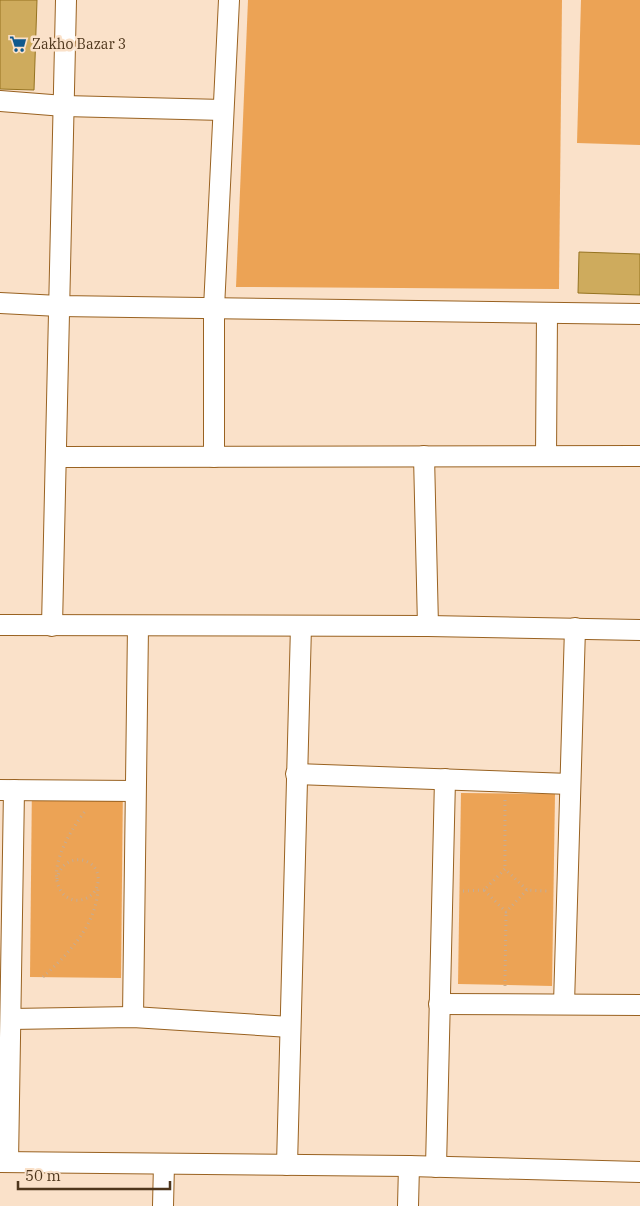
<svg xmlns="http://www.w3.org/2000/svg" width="640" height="1206" font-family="'IBM Plex Serif',serif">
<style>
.green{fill:#eca355}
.building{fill:#ceab5d;stroke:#957320}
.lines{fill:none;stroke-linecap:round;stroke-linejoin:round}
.minor-casing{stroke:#996221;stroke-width:22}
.path{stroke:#c5ac94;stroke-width:3;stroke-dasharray:1 4;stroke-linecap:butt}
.minor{stroke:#fff;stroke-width:20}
.labels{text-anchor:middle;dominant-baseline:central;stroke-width:5;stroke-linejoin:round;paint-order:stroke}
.poi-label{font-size:14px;fill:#4e361c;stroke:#fae1c9;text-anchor:start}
</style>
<rect width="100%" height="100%" fill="#fae1c9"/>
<g class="green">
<polygon points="248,0 562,0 559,289 236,287"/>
<polygon points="581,0 640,0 640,145 577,143"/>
<polygon points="32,780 123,781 121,978 30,977"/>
<polygon points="461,793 555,794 552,986 458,984"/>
</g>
<g class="building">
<polygon points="0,0 37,0 34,90 0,89"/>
<polygon points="579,252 640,254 640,295 578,293"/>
</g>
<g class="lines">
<g class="minor-casing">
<g id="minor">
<polyline points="0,101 64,106 223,110"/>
<polyline points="0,303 59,306 640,314"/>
<polyline points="424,456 428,626"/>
<polyline points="546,456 547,313"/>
<polyline points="56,457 640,456"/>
<polyline points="214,457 214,308 229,0"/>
<polyline points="0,625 428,626 640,630"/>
<polyline points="52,626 66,0"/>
<polyline points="296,774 570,784"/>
<polyline points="0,790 135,791"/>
<polyline points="439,1004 640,1005"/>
<polyline points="564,1004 575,628"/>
<polyline points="133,1017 138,626"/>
<polyline points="11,1019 133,1017 290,1027"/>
<polyline points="0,1162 409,1166 640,1172"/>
<polyline points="8,1162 14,790"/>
<polyline points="287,1165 301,626"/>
<polyline points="436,1167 445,779"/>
<polyline points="163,1206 164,1164"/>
<polyline points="408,1206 409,1166"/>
</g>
</g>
<g class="path">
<polyline points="505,800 505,869"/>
<path d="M57,879C63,850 101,856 98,882C96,901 71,907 61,891C46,868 72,828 86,810"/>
<polyline points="527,890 506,912 484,890 505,869 527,890 548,891"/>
<polyline points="463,891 484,890"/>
<path d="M43,977C69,953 97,925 98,887"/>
<polyline points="505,986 506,912"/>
</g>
<use href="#minor" class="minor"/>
</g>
<defs>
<g id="supermarket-bare" transform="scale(1.35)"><path d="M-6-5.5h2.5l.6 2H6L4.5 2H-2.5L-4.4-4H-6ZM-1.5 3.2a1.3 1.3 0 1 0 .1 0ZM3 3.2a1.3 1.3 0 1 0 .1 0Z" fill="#0f598d" stroke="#fae1c9" stroke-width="2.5" paint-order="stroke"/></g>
</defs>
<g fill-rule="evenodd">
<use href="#supermarket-bare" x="18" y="44"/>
</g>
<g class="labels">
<g class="poi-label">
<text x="32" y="44">Zakho Bazar 3</text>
</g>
</g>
<path d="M18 1181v8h152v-8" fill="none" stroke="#4e361c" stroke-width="2.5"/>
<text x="25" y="1181" font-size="15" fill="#4e361c" stroke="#fae1c9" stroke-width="4" paint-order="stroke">50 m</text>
</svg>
